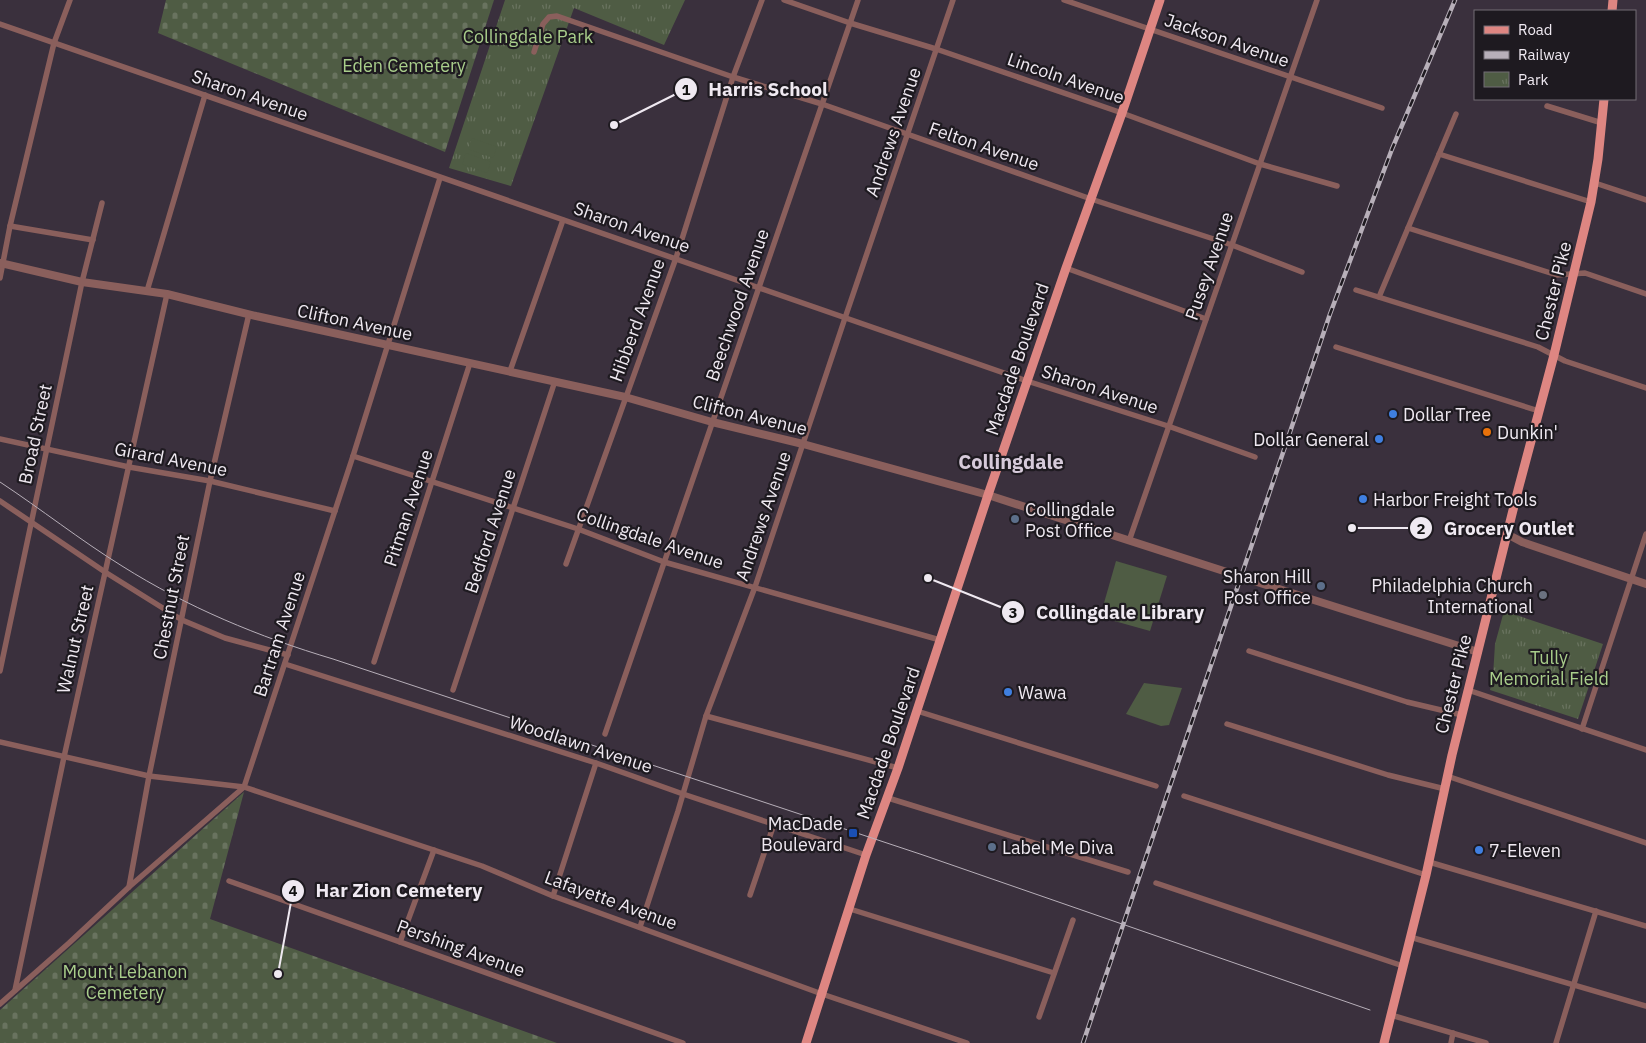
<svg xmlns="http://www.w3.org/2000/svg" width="1646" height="1043" font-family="'IBM Plex Sans',sans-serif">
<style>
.cemetery{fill:url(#cemetery-stones)}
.park{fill:url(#park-tufts)}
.pitch{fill:#4f5c44}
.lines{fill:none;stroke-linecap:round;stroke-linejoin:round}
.minor{stroke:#8a5f5c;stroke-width:5.5}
.tertiary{stroke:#8a5f5c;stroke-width:8}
.primary{stroke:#de8682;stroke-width:9}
.tram{stroke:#b7afb9;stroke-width:1}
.rail-casing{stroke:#b7afb9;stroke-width:4.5}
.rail{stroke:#1e1a20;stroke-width:2.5;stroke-dasharray:8;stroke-linecap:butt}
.tertiary-bridge{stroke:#8a5f5c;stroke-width:8}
.shop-dot{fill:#3f7fe0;stroke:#1e1a20;stroke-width:2}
.food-dot{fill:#e8710a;stroke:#1e1a20;stroke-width:2}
.service-dot{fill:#5c6f8a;stroke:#1e1a20;stroke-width:2}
.worship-dot{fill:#6b7280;stroke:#1e1a20;stroke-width:2}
.transit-dot{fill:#1a4fb4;stroke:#1e1a20;stroke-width:2}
.labels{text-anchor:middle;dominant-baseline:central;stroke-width:4.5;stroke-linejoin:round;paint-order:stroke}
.park-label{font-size:18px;fill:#a9ce8b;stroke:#1e1a20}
.street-label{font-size:18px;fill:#efe9f1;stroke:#1e1a20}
.poi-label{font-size:18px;fill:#efe9f1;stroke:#1e1a20;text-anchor:start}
.quarter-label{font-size:20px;font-weight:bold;fill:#d6cada;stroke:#1e1a20}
.leader{fill:none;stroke:#efe9f1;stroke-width:2}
.callout-dot{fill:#efe9f1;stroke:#1e1a20;stroke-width:2}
.mark-label{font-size:15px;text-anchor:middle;font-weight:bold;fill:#111}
.callout-label{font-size:19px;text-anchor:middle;font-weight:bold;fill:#efe9f1;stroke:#1e1a20;stroke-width:4.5;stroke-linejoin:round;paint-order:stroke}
</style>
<defs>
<pattern id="cemetery-stones" width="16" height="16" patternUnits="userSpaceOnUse" patternTransform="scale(1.25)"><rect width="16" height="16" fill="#4f5c44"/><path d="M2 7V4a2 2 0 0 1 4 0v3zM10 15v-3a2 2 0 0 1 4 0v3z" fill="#69735f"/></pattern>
<pattern id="park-tufts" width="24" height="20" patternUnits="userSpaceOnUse" patternTransform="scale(1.25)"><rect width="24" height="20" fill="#4f5c44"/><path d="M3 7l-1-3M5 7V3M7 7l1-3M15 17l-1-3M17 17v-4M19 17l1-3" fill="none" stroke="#69735f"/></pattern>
</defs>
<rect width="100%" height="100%" fill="#3a303d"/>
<g class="cemetery">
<polygon points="166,0 494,0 445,152 158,33"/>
<polygon points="244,792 210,919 557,1043 0,1043 0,1010"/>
</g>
<g class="park">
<polygon points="505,0 685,0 664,45 574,8 511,186 449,168"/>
<polygon points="1504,611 1603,644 1578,719 1490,690 1493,676 1495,644"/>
</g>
<g class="pitch">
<polygon points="472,138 497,147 493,158 468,149"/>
<polygon points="466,153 491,162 487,173 462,164"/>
<polygon points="1116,561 1167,576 1150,631 1100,617"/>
<polygon points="1144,683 1182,688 1169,725 1161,726 1126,714"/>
</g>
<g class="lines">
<g class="minor">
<polyline points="784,0 850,23 936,49 1122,113 1260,164 1337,186"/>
<polyline points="1064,0 1382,108"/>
<polyline points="0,24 1027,381 1168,426 1255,457"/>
<polyline points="534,52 543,24 549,17 557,16 733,77 822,104 1091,199 1232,245 1302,272"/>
<polyline points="1547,106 1602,123"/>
<polyline points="1439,154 1591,202"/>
<polyline points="1595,183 1646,200"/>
<polyline points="10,226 93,240"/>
<polyline points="1408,228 1557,275 1585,273 1646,294"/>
<polyline points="1066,268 1206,319"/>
<polyline points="0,278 10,226 54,43 70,0"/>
<polyline points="1356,290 1538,347 1565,361 1646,388"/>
<polyline points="147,291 205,95"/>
<polyline points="1379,297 1456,114"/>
<polyline points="1336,347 1539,411"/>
<polyline points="510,371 563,220"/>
<polyline points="0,439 129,467 210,481 335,511"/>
<polyline points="353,456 578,529 664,562 940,640"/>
<polyline points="0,501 105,572 182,620 225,638 288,655"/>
<polyline points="1129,541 1317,0"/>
<polyline points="566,564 676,258 733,77 762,0"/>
<polyline points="1249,651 1407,702 1462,715"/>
<polyline points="374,662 470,363"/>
<polyline points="285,664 596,763 683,794 866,855"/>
<polyline points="0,671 82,282 102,203"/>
<polyline points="453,690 555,381"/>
<polyline points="1468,690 1646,750"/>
<polyline points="917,711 1156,786"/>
<polyline points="706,716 898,768"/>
<polyline points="1227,724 1388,775 1445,789"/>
<polyline points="1582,729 1646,534"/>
<polyline points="605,734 858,0"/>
<polyline points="0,742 149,776 244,787 482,866 553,896 822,994 967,1043"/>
<polyline points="1447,776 1646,843"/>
<polyline points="1184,796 1426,875"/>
<polyline points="888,798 1128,872"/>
<polyline points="1429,862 1646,926"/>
<polyline points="229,881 683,1043"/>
<polyline points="1156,883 1403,966"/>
<polyline points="129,887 149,776 210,481 249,314"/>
<polyline points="750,895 774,824"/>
<polyline points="553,896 596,763"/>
<polyline points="850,909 1054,973"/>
<polyline points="640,927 678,811 706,716 755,587 845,318 953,0"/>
<polyline points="1410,937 1646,1006"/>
<polyline points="400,942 434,850"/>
<polyline points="15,990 64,757 167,294"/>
<polyline points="0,1004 69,943 129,887 244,787 353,456 440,178"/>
<polyline points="1391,1015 1486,1043"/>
<polyline points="1039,1017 1073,920"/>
<polyline points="1451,1043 1453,1033"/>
<polyline points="1556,1043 1596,911"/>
</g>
<g class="tertiary">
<polyline points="0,263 82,282 167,294 256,316 625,397 712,422 803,444 988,495 1233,574"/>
<polyline points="1507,534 1522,542 1646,584"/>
<polyline points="1254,581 1478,652"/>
</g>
<g class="primary">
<polyline points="1612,11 1613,0"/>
<polyline points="806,1043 866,855 898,768 988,495 1066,268 1122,113 1160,0"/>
<polyline points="1384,1043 1426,875 1452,755 1518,490 1554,355 1591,202 1598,159 1604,99"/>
</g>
<path class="tram" d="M0,482C41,509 80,540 122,566C187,607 259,637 333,659L923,855L1370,1010"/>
<g class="rail-casing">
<polyline id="rail" points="1083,1043 1330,314 1392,149 1455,0"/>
</g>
<use href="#rail" class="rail"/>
<polyline class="tertiary-bridge" points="1233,574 1254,581"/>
</g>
<g class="shop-dot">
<circle cx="1393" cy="414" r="5"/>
<circle cx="1379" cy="439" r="5"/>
<circle cx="1363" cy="499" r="5"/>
<circle cx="1008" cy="692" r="5"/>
<circle cx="1479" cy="850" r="5"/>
</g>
<circle class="food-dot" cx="1487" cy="432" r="5"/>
<g class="service-dot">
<circle cx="1015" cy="519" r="5"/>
<circle cx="1321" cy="586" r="5"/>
<circle cx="992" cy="847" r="5"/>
</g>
<circle class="worship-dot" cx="1543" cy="595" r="5"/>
<rect class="transit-dot" x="848" y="828" width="10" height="10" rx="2.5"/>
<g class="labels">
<g class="park-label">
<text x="528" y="36">Collingdale Park</text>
<text x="404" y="65">Eden Cemetery</text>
<text x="1549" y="657">Tully<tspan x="1549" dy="21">Memorial Field</tspan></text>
<text x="125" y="971">Mount Lebanon<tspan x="125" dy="21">Cemetery</tspan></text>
</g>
<g class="street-label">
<text transform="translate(1227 40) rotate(19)">Jackson Avenue</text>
<text transform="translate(1066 78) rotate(19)">Lincoln Avenue</text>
<text transform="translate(250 95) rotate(19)">Sharon Avenue</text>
<text transform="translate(893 132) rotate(-71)">Andrews Avenue</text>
<text transform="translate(984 146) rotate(19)">Felton Avenue</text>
<text transform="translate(632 227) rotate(19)">Sharon Avenue</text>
<text transform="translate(1209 266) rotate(-71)">Pusey Avenue</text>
<text transform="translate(1553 291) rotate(-76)">Chester Pike</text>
<text transform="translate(737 305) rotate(-71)">Beechwood Avenue</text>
<text transform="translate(637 320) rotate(-70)">Hibberd Avenue</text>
<text transform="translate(355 322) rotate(12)">Clifton Avenue</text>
<text transform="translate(1017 359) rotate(-71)">Macdade Boulevard</text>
<text transform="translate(1100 389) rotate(18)">Sharon Avenue</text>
<text transform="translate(750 415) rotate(14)">Clifton Avenue</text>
<text transform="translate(35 434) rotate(-78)">Broad Street</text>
<text transform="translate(171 459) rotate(11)">Girard Avenue</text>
<text transform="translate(408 508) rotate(-72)">Pitman Avenue</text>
<text transform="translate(763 516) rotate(-71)">Andrews Avenue</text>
<text transform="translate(490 531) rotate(-72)">Bedford Avenue</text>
<text transform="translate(650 538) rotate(19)">Collingdale Avenue</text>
<text transform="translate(171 597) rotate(-79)">Chestnut Street</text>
<text transform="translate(279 634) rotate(-72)">Bartram Avenue</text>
<text transform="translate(75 639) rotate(-77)">Walnut Street</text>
<text transform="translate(1453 684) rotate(-76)">Chester Pike</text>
<text transform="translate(888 743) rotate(-71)">Macdade Boulevard</text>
<text transform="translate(581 744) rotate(18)">Woodlawn Avenue</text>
<text transform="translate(611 900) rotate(20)">Lafayette Avenue</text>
<text transform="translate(461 948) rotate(20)">Pershing Avenue</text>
</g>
<g class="poi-label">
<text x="1403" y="414">Dollar Tree</text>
<text x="1497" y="432">Dunkin'</text>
<text x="1369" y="439" text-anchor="end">Dollar General</text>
<text x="1373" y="499">Harbor Freight Tools</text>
<text x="1025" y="509">Collingdale<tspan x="1025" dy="21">Post Office</tspan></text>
<text x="1311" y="576" text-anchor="end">Sharon Hill<tspan x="1311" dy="21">Post Office</tspan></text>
<text x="1533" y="585" text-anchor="end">Philadelphia Church<tspan x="1533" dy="21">International</tspan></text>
<text x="1018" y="692">Wawa</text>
<text x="843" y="823" text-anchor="end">MacDade<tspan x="843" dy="21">Boulevard</tspan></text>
<text x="1002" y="847">Label Me Diva</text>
<text x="1489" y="850">7-Eleven</text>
</g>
<g class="quarter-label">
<text x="1011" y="461">Collingdale</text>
</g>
</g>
<path class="leader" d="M614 125L686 89M1352 528L1421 528M928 578L1013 612M278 974L293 891"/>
<g class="callout-dot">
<circle cx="614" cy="125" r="5"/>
<circle cx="1352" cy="528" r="5"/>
<circle cx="928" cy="578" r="5"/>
<circle cx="278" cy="974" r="5"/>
<circle cx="686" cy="89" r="12"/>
<circle cx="1421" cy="528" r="12"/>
<circle cx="1013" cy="612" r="12"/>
<circle cx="293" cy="891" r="12"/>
</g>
<g class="mark-label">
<text x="686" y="95">1</text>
<text x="1421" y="534">2</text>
<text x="1013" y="618">3</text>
<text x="293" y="896">4</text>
</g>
<g class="callout-label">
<text x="768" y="96">Harris School</text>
<text x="1509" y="535">Grocery Outlet</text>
<text x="1120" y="619">Collingdale Library</text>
<text x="399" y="897">Har Zion Cemetery</text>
</g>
<rect x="1474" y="10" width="162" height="90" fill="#1e1a20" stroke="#726d74"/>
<rect x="1484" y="26" width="25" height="8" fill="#de8682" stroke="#726d74"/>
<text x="1518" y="35" font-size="15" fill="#efe9f1">Road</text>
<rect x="1484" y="51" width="25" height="8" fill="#b7afb9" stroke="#726d74"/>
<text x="1518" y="60" font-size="15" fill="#efe9f1">Railway</text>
<rect x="1484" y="72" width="25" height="15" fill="url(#park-tufts)" stroke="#726d74"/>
<text x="1518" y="85" font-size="15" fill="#efe9f1">Park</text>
</svg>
